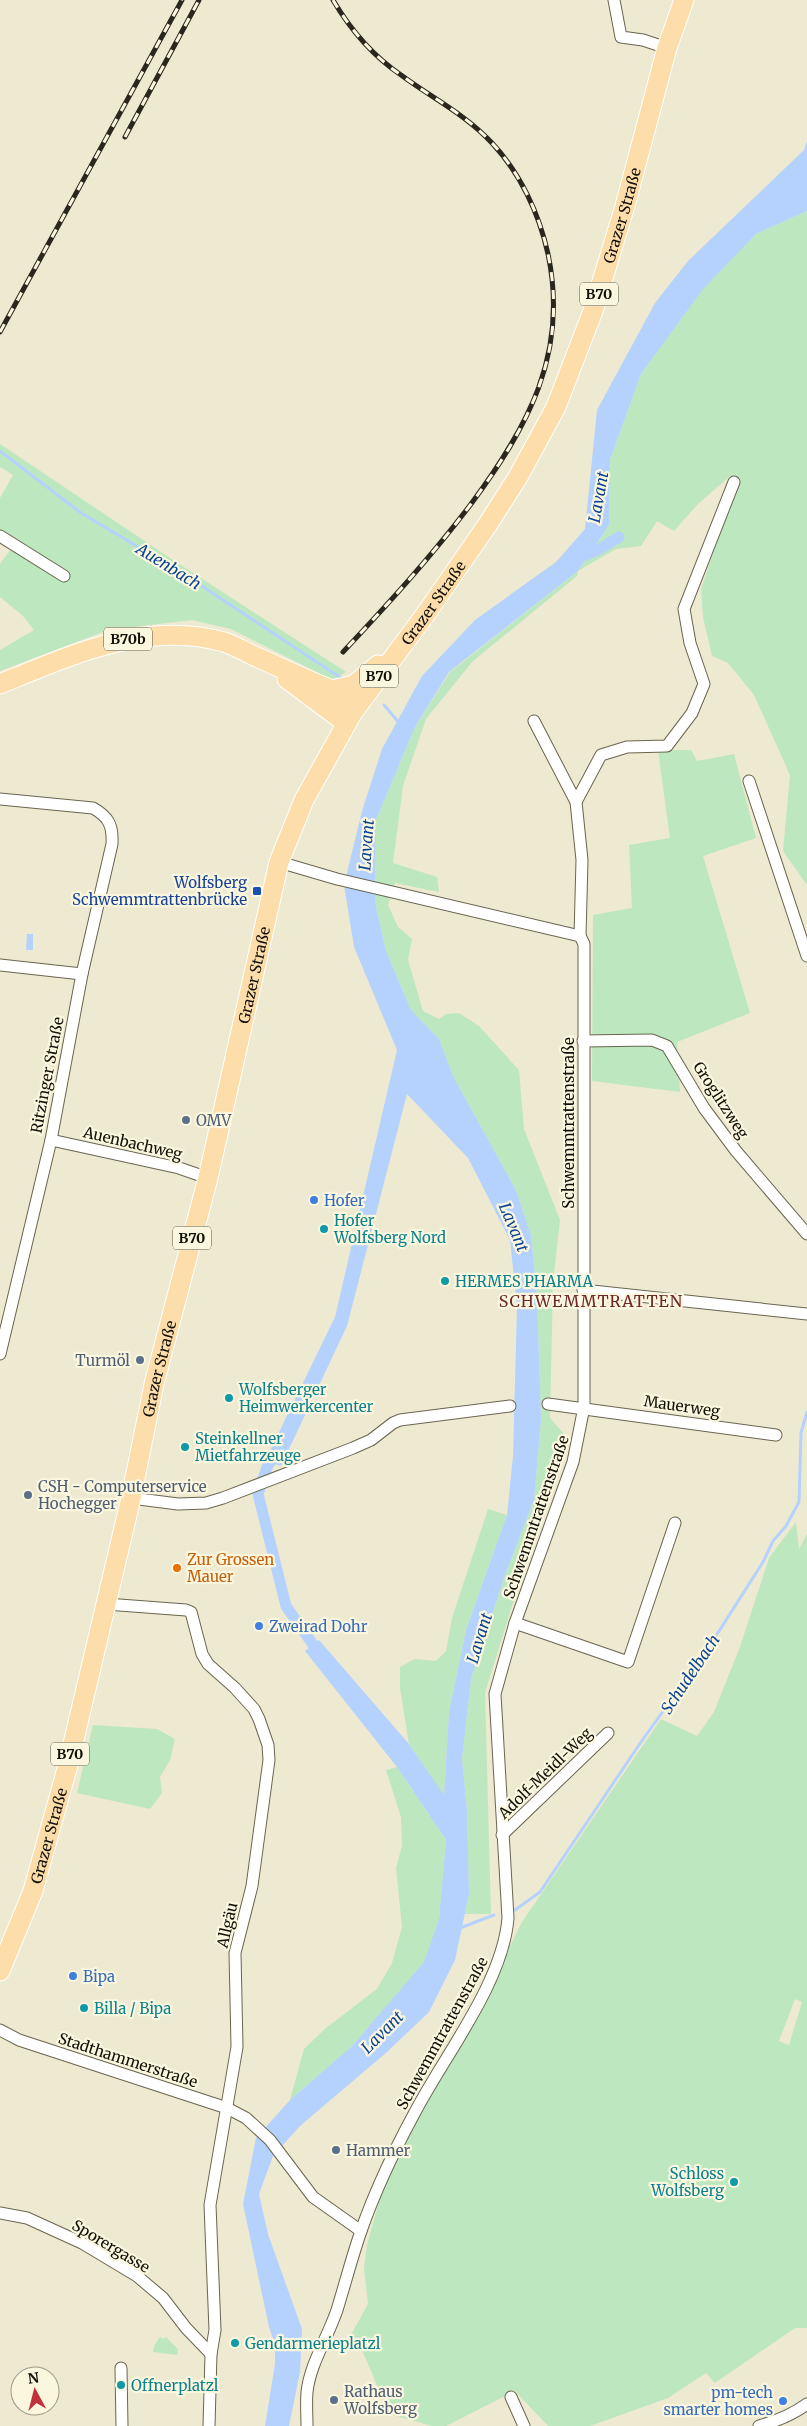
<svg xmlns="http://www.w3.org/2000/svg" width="807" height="2426" font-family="Merriweather,serif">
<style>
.green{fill:#bde7bf;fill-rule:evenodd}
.water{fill:#b5d2fe}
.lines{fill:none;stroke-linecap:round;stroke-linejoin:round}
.stream{stroke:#b5d2fe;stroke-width:3}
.canal{stroke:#b5d2fe;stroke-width:11}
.street-casing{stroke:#696550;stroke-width:13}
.primary-casing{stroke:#fff;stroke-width:21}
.street{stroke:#fff;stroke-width:11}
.primary{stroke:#fdddaa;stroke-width:19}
.rail-casing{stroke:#2a281e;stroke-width:5}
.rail{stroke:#fbf6de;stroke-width:3;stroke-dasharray:9;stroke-linecap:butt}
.transit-dot{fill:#1a4fb4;stroke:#fbf6de;stroke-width:2}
.service-dot{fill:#5c6f8a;stroke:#fbf6de;stroke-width:2}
.shop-dot{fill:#3f7fe0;stroke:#fbf6de;stroke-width:2}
.culture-dot{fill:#0f9aa8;stroke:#fbf6de;stroke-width:2}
.food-dot{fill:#e8710a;stroke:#fbf6de;stroke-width:2}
.labels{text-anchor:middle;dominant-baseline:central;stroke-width:4.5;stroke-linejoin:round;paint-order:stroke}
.shield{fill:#fbf6de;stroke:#575548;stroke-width:1}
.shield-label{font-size:14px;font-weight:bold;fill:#111008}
.street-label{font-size:15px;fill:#111008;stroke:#fbf6de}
.transit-label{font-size:15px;fill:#164399;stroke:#fbf6de;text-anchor:end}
.service-label{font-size:15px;fill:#4e5e75;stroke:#fbf6de;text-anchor:start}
.shop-label{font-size:15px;fill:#366cbe;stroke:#fbf6de;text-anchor:start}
.culture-label{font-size:15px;fill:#0d838f;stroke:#fbf6de;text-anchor:start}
.food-label{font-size:15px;fill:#c56008;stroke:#fbf6de;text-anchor:start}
.water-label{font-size:16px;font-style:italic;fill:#0a4395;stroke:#fbf6de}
.neighbourhood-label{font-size:16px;letter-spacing:1px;fill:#6e2829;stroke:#fbf6de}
</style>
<rect width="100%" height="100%" fill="#eee9d1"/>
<g class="green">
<polygon points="807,211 807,885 783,851 790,775 754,695 728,663 712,656 703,617 701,590 736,482 730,476 698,504 674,531 657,521 641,546 616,549 578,571 577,576 473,661 426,719 403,786 393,863 437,877 439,892 395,883 388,905 398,927 412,939 408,960 423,1011 439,1019 446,1014 459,1013 479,1026 519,1070 524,1129 560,1220 553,1282 550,1418 565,1435 559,1471 511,1609 485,1693 491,1914 465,1914 469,1894 467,1809 462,1759 471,1679 505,1575 534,1500 541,1420 537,1294 531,1235 516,1190 454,1078 439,1039 411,1010 386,951 375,902 376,820 415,727 450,672 578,571 609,525 610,460 641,374 703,288 756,234"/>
<polygon points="0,444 170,558 346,672 332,680 231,629 192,620 108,630 0,671 0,650 34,630 23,616 0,597 0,564 17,541 0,529 0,498 13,475 0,467"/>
<polygon points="658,750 691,750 697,761 734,754 756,838 703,856 750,1013 677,1042 680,1092 592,1081 593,915 632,908 629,845 670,838"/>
<polygon points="488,1509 507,1515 466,1630 449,1712 444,1796 409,1744 400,1688 400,1667 415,1659 436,1661 446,1651 452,1618"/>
<path d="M796,1522L799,1549L807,1534V2328H795L715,2383L706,2373L668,2398L590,2426H548L515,2391L446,2426H432L389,2414L363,2352L347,2342L368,2304L364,2269L367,2245L381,2195L420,2111L474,2018L522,1922L661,1719L697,1736L714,1712L740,1647L769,1558ZM795,1999L802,2002L789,2045L779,2041Z"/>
<polygon points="93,1725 157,1729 175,1739 170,1760 160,1777 162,1793 150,1809 77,1793"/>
<polygon points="397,1767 446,1840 439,1919 425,1962 353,2045 290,2100 304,2049 326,2028 377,1989 392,1963 402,1927 396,1868 402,1846 401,1817 386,1770"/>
<polygon points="160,2337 164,2339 166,2337 178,2349 177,2355 153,2352 154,2346"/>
</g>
<g class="water">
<polygon points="807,141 807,211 756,234 703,289 641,374 610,460 609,525 578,571 449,672 415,727 376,820 375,902 386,951 411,1010 439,1039 454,1078 516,1190 531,1235 537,1294 541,1420 534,1500 505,1575 471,1679 462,1759 467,1809 469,1894 455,1960 429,2012 387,2052 300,2126 273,2156 259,2194 268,2234 302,2329 300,2372 289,2426 265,2426 275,2364 275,2345 269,2327 243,2204 256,2138 290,2100 353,2045 424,1962 439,1919 446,1840 397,1767 305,1651 319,1640 409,1744 444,1795 449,1712 466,1630 507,1515 513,1456 517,1307 510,1240 468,1158 407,1094 347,1326 281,1466 265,1461 335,1317 397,1050 354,947 344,885 362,811 382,749 422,676 475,620 556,562 585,529 597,410 655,303 688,261 804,150"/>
<polygon points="27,934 33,934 33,950 26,950"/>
</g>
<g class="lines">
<g class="stream">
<polyline points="0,451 81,513 182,573 341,678"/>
<polyline points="384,705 400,724"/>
<polyline points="515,1910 540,1892 641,1742 707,1650 763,1562 773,1541 786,1526 799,1502 801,1433 807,1412"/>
<polyline points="460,1928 494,1915"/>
</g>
<g class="canal">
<polyline points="576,559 596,551 619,537"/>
<polyline points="277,1451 267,1467 258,1494 286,1606 321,1656"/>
</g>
<g class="street-casing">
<g id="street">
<polyline points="614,0 621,37 643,40 667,48"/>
<polyline points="0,536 64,576"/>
<polyline points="534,721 576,802 582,860 580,936"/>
<polyline points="749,781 807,956"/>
<path d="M0,799L93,808C109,817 113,826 112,844L82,974L51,1140L0,1354"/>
<polyline points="576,802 601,755 627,747 667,746 692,713 704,684 690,643 684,609 734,482"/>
<path d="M279,862L337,879L580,936L584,944V1407L573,1462L515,1623L495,1694L508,1918C503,1983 444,2056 414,2114C394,2151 375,2191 361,2231C352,2257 345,2284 337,2310C328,2337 310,2364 307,2392C306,2403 307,2415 307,2426"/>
<polyline points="0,965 82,974"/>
<polyline points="583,1041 652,1040 667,1046 704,1108 736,1151 807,1234"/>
<polyline points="51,1140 179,1168 208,1178"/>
<polyline points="583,1290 807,1314"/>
<polyline points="548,1404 776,1435"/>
<polyline points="131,1498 178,1504 206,1503 223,1498 353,1448 371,1440 393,1423 400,1420 510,1406"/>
<polyline points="106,1604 186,1610 191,1612 202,1654 208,1664 235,1688 254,1709 259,1719 268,1745 269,1760 252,1886 235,1953 237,2047 210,2205 215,2330 211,2354 209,2426"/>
<polyline points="515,1623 628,1662 675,1523"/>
<polyline points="502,1835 608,1733"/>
<polyline points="0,2030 19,2040 227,2108 246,2118 270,2140 313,2197 361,2231"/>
<polyline points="0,2213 27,2218 82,2243 137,2276 163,2298 186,2328 211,2354"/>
<polyline points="121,2368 122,2426"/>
<polyline points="511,2397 524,2426"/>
<path d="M759,2426C777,2421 792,2415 807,2404"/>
</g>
</g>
<g class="primary-casing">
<g id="primary">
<polyline points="287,679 346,723"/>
<path d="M0,684C71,655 146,620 224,642C236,646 247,653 259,658C283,669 307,680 332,690L345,700L353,712"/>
<polyline points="332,690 354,685 378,665"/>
<path id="s1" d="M0,1971L33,1891L68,1765L131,1498L154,1384L208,1178L279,862L304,800L353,712L425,615L488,524L518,477L556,407L593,311L625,206L667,48L684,0"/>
</g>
</g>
<use href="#street" class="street"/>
<use href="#primary" class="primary"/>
<g class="rail-casing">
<g id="rail">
<path d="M333,0C350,29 373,56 401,75C432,98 465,114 492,143C520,173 539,213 548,254C569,353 528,427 471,504C431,557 388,604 343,652"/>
<polyline points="125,137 199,0"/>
<polyline points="0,332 182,0"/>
</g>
</g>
<use href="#rail" class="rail"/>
</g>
<rect class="transit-dot" x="252" y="886" width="10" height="10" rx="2.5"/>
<g class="service-dot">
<circle cx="186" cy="1120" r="5"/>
<circle cx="140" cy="1360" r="5"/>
<circle cx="28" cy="1495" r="5"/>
<circle cx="336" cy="2150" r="5"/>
<circle cx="334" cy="2400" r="5"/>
</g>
<g class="shop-dot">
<circle cx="314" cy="1200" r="5"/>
<circle cx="259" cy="1626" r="5"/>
<circle cx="73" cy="1976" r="5"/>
<circle cx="783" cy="2401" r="5"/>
</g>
<g class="culture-dot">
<circle cx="324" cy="1229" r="5"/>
<circle cx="445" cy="1281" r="5"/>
<circle cx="229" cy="1398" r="5"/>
<circle cx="185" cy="1447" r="5"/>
<circle cx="84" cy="2008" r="5"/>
<circle cx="734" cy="2182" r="5"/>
<circle cx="235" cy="2343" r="5"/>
<circle cx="121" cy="2385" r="5"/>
</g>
<circle class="food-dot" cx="177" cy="1568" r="5"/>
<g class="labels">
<g class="shield">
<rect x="580" y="282.5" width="38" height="23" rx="4"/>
<rect x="104" y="627.5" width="48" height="23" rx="4"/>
<rect x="360" y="664.5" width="38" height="23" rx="4"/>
<rect x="173" y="1226.5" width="38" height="23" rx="4"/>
<rect x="51" y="1742.5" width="38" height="23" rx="4"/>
</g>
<g class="shield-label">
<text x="599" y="294">B70</text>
<text x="128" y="639">B70b</text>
<text x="379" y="676">B70</text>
<text x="192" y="1238">B70</text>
<text x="70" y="1754">B70</text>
</g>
<g class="street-label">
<text stroke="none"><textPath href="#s1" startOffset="1882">Grazer Straße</textPath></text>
<text stroke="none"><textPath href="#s1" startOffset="1448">Grazer Straße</textPath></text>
<text stroke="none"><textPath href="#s1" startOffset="1029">Grazer Straße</textPath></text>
<text transform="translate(47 1075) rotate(-79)">Ritzinger Straße</text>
<text transform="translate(721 1100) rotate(57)">Groglitzweg</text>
<text transform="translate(568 1123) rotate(-90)">Schwemmtrattenstraße</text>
<text transform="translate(133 1143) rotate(13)">Auenbachweg</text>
<text stroke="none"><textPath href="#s1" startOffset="624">Grazer Straße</textPath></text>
<text transform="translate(682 1406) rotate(8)">Mauerweg</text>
<text transform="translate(536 1517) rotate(-71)">Schwemmtrattenstraße</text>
<text transform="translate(545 1773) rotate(-44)">Adolf-Meidl-Weg</text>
<text stroke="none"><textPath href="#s1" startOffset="144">Grazer Straße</textPath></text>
<text transform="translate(227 1925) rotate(-77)">Allgäu</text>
<text transform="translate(442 2033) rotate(-61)">Schwemmtrattenstraße</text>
<text transform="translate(128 2060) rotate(18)">Stadthammerstraße</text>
<text transform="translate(111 2246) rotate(31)">Sporergasse</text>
</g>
<g class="transit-label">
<text x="247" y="882">Wolfsberg<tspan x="247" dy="17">Schwemmtrattenbrücke</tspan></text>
</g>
<g class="service-label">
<text x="196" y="1120">OMV</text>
<text x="130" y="1360" text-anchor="end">Turmöl</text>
<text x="38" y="1486">CSH - Computerservice<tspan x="38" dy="17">Hochegger</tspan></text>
<text x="346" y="2150">Hammer</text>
<text x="344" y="2391">Rathaus<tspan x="344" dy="17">Wolfsberg</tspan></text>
</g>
<g class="shop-label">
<text x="324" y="1200">Hofer</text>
<text x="269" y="1626">Zweirad Dohr</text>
<text x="83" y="1976">Bipa</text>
<text x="773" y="2392" text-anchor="end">pm-tech<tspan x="773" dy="17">smarter homes</tspan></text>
</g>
<g class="culture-label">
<text x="334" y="1220">Hofer<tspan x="334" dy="17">Wolfsberg Nord</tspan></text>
<text x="455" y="1281">HERMES PHARMA</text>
<text x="239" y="1389">Wolfsberger<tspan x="239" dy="17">Heimwerkercenter</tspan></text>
<text x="195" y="1438">Steinkellner<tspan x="195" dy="17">Mietfahrzeuge</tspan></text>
<text x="94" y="2008">Billa / Bipa</text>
<text x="724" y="2173" text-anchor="end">Schloss<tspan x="724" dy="17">Wolfsberg</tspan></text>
<text x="245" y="2343">Gendarmerieplatzl</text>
<text x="131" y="2385">Offnerplatzl</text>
</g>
<g class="food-label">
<text x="187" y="1559">Zur Grossen<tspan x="187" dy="17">Mauer</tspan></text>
</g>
<g class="water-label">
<text transform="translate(598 497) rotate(-80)">Lavant</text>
<text transform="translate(169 566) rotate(32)">Auenbach</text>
<text transform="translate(366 845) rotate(-86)">Lavant</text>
<text transform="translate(514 1227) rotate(67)">Lavant</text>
<text transform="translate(479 1638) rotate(-73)">Lavant</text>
<text transform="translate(690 1674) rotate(-56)">Schudelbach</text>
<text transform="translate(382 2032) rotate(-45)">Lavant</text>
</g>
<g class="neighbourhood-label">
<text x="591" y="1301">SCHWEMMTRATTEN</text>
</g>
</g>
<g transform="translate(35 2391) rotate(353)"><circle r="24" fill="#fbf6de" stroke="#9d9a88"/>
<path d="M0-4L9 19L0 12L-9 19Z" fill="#c2323c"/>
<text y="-8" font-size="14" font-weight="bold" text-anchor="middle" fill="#111008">N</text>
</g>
</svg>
